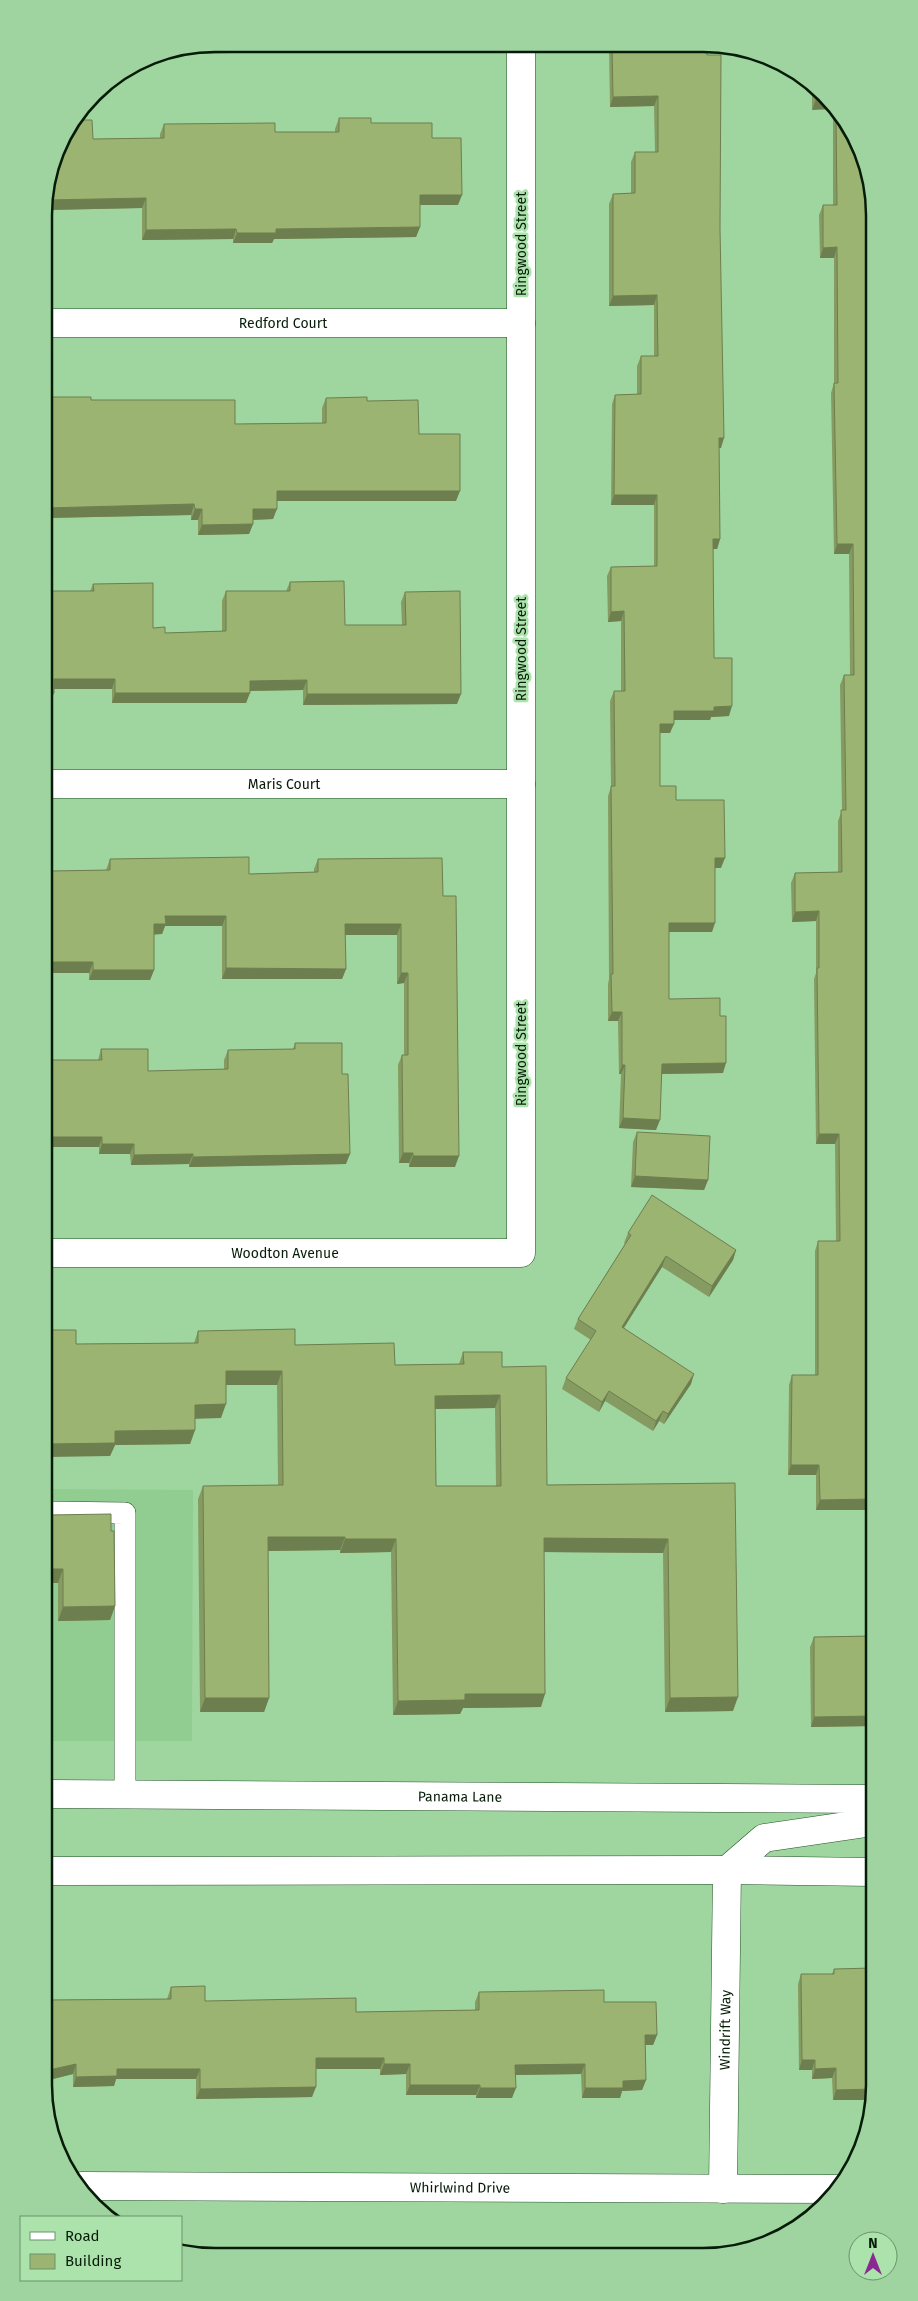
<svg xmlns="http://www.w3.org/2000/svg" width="918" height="2301" font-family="'Fira Sans',sans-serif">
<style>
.built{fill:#91cd91}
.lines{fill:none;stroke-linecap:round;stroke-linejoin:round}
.lane-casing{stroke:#215425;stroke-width:22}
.street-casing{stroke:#215425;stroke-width:29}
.secondary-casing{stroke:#215425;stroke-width:29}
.lane{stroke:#fff;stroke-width:21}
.street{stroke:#fff;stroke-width:28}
.secondary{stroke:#fff;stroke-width:28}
.wall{fill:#869b61;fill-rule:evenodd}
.shaded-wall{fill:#6d7e4f}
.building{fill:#9cb471;stroke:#6d7e4f;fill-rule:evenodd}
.labels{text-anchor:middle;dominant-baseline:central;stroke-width:5;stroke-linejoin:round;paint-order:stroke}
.street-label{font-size:14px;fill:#071c08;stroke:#ace3ac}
.rim{fill:none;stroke:#071c08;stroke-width:2.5}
</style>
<rect width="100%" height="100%" fill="#9fd69f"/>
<polygon class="built" points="48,1489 193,1490 192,1741 48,1741"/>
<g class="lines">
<g class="lane-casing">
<polyline id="lane" points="48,1512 125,1513 125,1795"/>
</g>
<g class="street-casing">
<g id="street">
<path id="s1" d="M44,323H521"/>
<path id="s2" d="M46,784H521"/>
<path id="s3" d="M47,1253H521V46"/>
<path id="s4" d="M82,2186L838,2189"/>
<path id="s5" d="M723,2189L727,1870"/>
</g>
</g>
<g class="secondary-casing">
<g id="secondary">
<path id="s6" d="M49,1794L873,1799"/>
<polyline points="727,1870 764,1838 873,1822"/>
<polyline points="49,1871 727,1870 873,1872"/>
</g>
</g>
<use href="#lane" class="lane"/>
<use href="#street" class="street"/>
<use href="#secondary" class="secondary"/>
</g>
<g class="wall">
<polygon points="609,46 707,47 721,448 719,448 720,539 717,549 713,549 714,658 729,716 711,717 710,720 674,720 670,733 660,733 660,786 676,800 721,868 715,868 712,932 669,932 669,999 720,1016 723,1073 662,1074 656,1130 619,1128 621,1074 619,1074 618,1021 608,1021 608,984 609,979 608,796 611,787 610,701 614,691 621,691 621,621 608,622 607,576 611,567 654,566 654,505 611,505 612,404 615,395 637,394 637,366 641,356 654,356 654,305 609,306 609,204 613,194 631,193 631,162 635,152 655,152 654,106 610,107"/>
<polygon points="812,85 824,94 812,110"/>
<polygon points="833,109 868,171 872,1510 816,1510 816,1475 788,1475 789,1385 792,1375 815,1375 815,1251 818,1241 836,1241 835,1144 816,1144 814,979 816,973 816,921 792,922 791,883 795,873 838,872 838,821 842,810 840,685 844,675 850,675 849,554 834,554 831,393 834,383 834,258 820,258 819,215 823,205 833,205"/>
<polygon points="339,118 371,123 432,138 458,205 420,205 420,227 416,237 274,239 272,243 233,243 233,239 142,240 142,208 48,210 44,237 44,204 93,139 160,138 160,134 164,124 275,132 335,132 335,129"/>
<polygon points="45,397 91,400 235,424 322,423 322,408 326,398 367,401 419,434 456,501 277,501 273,519 253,520 253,524 249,534 198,535 198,520 191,520 191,515 45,518"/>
<polygon points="290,582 345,625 402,625 401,602 405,592 457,704 303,705 303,690 250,691 246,703 112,703 112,689 54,689 50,703 46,703 93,584 153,628 165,633 222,631 222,601 226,591 286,591"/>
<polygon points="110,859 249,874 314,872 314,869 318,859 443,896 455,1167 409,1167 409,1163 399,1163 398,1065 402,1055 404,1055 404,983 397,984 397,935 345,935 346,969 342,979 222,979 222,926 165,926 162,934 154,934 154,970 150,980 89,980 89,973 46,973 52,871 106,870"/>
<polygon points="295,1043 342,1074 346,1164 189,1167 189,1164 131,1165 130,1154 99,1154 99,1147 47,1147 98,1060 101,1049 148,1071 224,1069 224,1060 228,1050 293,1049"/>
<polygon points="637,1132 708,1180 704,1190 631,1187 633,1142"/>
<polygon points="628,1233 736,1250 733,1260 709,1297 662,1267 624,1328 691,1384 664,1424 659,1421 653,1431 605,1401 599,1412 562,1389 566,1378 591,1340 574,1329 578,1319 625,1244 624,1243"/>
<path d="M198,1331L295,1345L395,1365L459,1364L463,1352L502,1367L547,1485L735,1483L733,1711L665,1712L663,1553L544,1552L541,1707L463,1708L460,1714L393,1715L391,1552L340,1553V1550L268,1551L269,1698L264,1712H200L198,1499L203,1486L278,1485L277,1385H226L221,1418H195V1430L190,1444L115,1445L110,1456L76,1344L194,1343ZM495,1408L496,1486H436L435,1409Z"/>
<polygon points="48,1515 111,1531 115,1606 110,1620 58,1621 58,1583 48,1583"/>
<polygon points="873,1636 873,1726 811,1727 810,1647 814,1637"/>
<polygon points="834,1969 870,2100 833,2100 832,2078 812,2079 812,2070 799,2070 798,1984 801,1974 832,1974"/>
<polygon points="171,1987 205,2001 356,2012 475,2010 475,2002 479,1992 604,2002 657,2035 653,2045 645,2045 646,2080 642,2090 622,2091 620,2098 582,2098 581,2074 515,2075 512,2098 476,2098 476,2095 406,2095 406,2074 380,2075 380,2069 316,2069 312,2097 196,2099 196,2079 116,2079 114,2086 73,2087 73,2074 49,2080 49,2000 167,1999"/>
</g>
<g class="shaded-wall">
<polygon points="215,44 456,45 455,48 188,54 190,49"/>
<polygon points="658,96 654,106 610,107 613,97"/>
<polygon points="816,99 827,99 833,109 812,110"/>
<polygon points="420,195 462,195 458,205 416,205"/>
<polygon points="146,198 142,208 45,210 48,200"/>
<polygon points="44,227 48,227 45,237 44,237"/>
<polygon points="420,227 416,237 274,239 272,243 233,243 237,233 276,229"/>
<polygon points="236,229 233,239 142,240 146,230"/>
<polygon points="837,247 834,258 820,258 823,248"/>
<polygon points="657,295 654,305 609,306 613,296"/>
<polygon points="719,438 724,438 721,448 715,448"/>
<polygon points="277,491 460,491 456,501 273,501"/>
<polygon points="614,495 657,495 654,505 611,505"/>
<polygon points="194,504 191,515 45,518 45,508"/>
<polygon points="195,509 202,509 198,520 191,520"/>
<polygon points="253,509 277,509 273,519 249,520"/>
<polygon points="253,524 249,534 198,535 202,525"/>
<polygon points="713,539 720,539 717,549 709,549"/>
<polygon points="837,544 853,544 849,554 834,554"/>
<polygon points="624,611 621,621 608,622 611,612"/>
<polygon points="54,679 115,679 112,689 50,689"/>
<polygon points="307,680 303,690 246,691 250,681"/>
<polygon points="46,693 54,693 50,703 46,703"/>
<polygon points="115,693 250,693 246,703 112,703"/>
<polygon points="307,694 461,694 457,704 303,705"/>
<polygon points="732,706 729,716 711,717 710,720 670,720 674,711 714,707"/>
<polygon points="660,724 674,724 670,733 657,733"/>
<polygon points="715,858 725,858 721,868 711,868"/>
<polygon points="819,911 816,921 792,922 795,912"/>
<polygon points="165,916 226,916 222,926 165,926 162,934 150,935 154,924"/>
<polygon points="669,923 715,923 712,932 666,932"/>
<polygon points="345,924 401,924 397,935 341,935"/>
<polygon points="46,962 93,962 89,973 46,973"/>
<polygon points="226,968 346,969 342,979 222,979"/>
<polygon points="93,970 154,970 150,980 89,980"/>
<polygon points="401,973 408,973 404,983 397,984"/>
<polygon points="612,1012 622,1012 618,1021 608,1021"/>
<polygon points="726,1063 723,1073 658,1074 662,1064"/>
<polygon points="622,1065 625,1065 621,1074 619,1074"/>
<polygon points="623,1118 660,1120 656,1130 619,1128"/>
<polygon points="819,1134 839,1134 835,1144 816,1144"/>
<polygon points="47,1137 102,1137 99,1147 47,1147"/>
<polygon points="102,1144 134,1144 130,1154 99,1154"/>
<polygon points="403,1153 413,1153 409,1163 399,1163"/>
<polygon points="193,1154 189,1164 131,1165 134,1155"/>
<polygon points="350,1154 346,1164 189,1167 193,1157"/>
<polygon points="413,1156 459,1156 455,1167 409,1167"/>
<polygon points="635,1176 708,1180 704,1190 631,1187"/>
<polygon points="736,1250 733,1260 709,1297 712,1286"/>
<polygon points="666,1256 662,1267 618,1337 622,1327"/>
<polygon points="226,1371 282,1371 277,1385 221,1385"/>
<polygon points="694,1374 691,1384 664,1424 668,1414"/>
<polygon points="609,1391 605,1401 599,1412 602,1402"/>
<polygon points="500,1395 495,1408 430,1409 435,1396"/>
<polygon points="226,1404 221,1418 190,1419 195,1405"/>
<polygon points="663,1411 659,1421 653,1431 656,1421"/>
<polygon points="195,1430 190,1444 115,1445 110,1456 48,1457 48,1444 115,1431"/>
<polygon points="791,1465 819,1465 816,1475 788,1475"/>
<polygon points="872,1499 872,1510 816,1510 820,1500"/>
<polygon points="268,1537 345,1537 340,1550 263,1551"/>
<polygon points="544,1538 668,1539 663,1553 539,1552"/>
<polygon points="345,1539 396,1539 391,1552 340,1553"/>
<polygon points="48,1569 63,1569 58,1583 48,1583"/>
<polygon points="115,1606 110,1620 58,1621 63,1607"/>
<polygon points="465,1694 545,1694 541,1707 463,1708 460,1714 393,1715 398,1701"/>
<polygon points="738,1697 733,1711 665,1712 670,1698"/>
<polygon points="205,1698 269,1698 264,1712 200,1712"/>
<polygon points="873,1716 873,1726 811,1727 814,1717"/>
<polygon points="645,2035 657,2035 653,2045 642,2045"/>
<polygon points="316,2058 384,2058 380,2069 312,2069"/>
<polygon points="802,2060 815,2060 812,2070 799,2070"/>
<polygon points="76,2064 73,2074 49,2080 49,2070"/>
<polygon points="384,2064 410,2064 406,2074 380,2075"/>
<polygon points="585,2064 581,2074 512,2075 515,2065"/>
<polygon points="836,2068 832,2078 812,2079 815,2069"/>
<polygon points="117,2069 200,2069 196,2079 116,2079 114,2086 73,2087 76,2077"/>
<polygon points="646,2080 642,2090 622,2091 620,2098 582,2098 585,2088 623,2081"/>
<polygon points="410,2085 480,2085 476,2095 406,2095"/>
<polygon points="316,2087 312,2097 196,2099 200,2089"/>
<polygon points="480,2088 516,2088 512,2098 476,2098"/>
<polygon points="836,2090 874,2090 870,2100 833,2100"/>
</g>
<g class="building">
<polygon points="612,46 707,47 707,55 721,55 720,228 724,438 719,438 720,539 713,539 714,652 714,658 732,658 732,706 714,707 714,711 674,711 674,724 660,724 660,786 676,786 676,800 724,800 725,858 715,858 715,923 669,923 669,999 720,998 720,1016 726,1016 726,1063 662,1064 660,1120 623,1118 625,1065 622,1065 622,1012 612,1012 611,974 613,974 611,786 615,786 614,691 625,691 624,611 611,612 611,567 657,566 657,495 614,495 615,395 641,394 641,356 658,356 657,295 613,296 613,194 635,193 635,152 658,152 658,96 613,97"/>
<polygon points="816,88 824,94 827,99 816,99"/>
<polygon points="836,116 868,171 872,1499 820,1500 819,1465 791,1465 792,1375 818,1375 818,1241 840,1241 839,1134 819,1134 817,968 819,968 819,911 795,912 795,873 842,872 841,810 846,810 844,675 854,675 853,544 837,544 834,383 838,383 837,247 823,248 823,205 837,205"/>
<polygon points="339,118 371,118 371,123 432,123 432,138 461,138 462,195 420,195 420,227 276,229 276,233 237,233 236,229 146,230 146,198 48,200 48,227 44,227 44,204 62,139 77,120 92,120 93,139 164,138 164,124 275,123 275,132 339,132"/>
<polygon points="45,397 91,397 91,400 235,400 235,424 326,423 326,398 367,397 367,401 418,400 419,434 460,434 460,491 277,491 277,509 253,509 253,524 202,525 202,509 195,509 194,504 45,508"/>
<polygon points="344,581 345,625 406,625 405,592 460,591 461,694 307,694 307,680 250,681 250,693 115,693 115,679 54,679 54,693 46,693 45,591 94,591 93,584 153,583 153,628 165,627 165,633 226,631 226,591 290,591 290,582"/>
<polygon points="249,857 249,874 318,872 318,859 442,858 443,896 456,896 459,1156 413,1156 413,1153 403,1153 402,1055 408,1055 408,973 401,973 401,924 345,924 346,969 226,968 226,916 165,916 166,924 154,924 154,970 93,970 93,962 46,962 46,859 52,859 52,871 110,870 110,859"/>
<polygon points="295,1043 342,1043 342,1074 348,1074 350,1154 193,1157 193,1154 134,1155 134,1144 102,1144 102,1137 47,1137 47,1060 102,1060 101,1049 148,1049 148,1071 228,1069 228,1050 295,1049"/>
<polygon points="637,1132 710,1136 708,1180 635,1176"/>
<polygon points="652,1195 736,1250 712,1286 666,1256 622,1327 694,1374 668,1414 663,1411 656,1421 609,1391 602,1402 566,1378 596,1331 578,1319 631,1235 628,1233"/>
<path d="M295,1329V1345L394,1343L395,1365L464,1364L463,1352H502V1367L546,1366L547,1485L735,1483L738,1697L670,1698L668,1539L544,1538L545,1694H465V1700L398,1701L396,1539H345V1537H268L269,1698H205L203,1486L283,1485L282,1371H226V1404L195,1405V1430L115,1431V1443L48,1444L47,1330H76V1344L198,1343V1331ZM500,1395L501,1486H436L435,1396Z"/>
<polygon points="111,1514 111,1531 114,1531 115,1606 63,1607 63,1569 48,1569 48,1515"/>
<polygon points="873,1636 873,1716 814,1717 814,1637"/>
<polygon points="872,1968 874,2089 836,2090 836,2068 815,2069 815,2060 802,2060 801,1974 834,1974 834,1969"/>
<polygon points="205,1986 205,2001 356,1998 356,2012 479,2010 479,1992 604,1990 604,2002 656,2002 657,2035 645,2035 646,2080 623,2081 623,2088 585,2088 585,2064 515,2065 516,2088 480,2088 480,2085 410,2085 410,2064 384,2064 384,2058 316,2058 316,2087 200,2089 200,2069 117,2069 117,2076 76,2077 76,2064 49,2070 49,2000 171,1999 171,1987"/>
</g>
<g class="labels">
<g class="street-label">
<text transform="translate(521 244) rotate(-90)">Ringwood Street</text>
<text stroke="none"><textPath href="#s1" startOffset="239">Redford Court</textPath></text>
<text transform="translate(521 649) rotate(-90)">Ringwood Street</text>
<text stroke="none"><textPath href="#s2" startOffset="238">Maris Court</textPath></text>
<text transform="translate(521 1054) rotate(-90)">Ringwood Street</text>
<text stroke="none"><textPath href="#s3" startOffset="238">Woodton Avenue</textPath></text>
<text stroke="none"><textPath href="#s6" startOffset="411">Panama Lane</textPath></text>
<text stroke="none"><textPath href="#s5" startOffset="159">Windrift Way</textPath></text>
<text stroke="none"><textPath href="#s4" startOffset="378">Whirlwind Drive</textPath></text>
</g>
</g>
<path d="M0 0H918V2301H0ZM215 52H703A163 163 0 0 1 866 215V2085A163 163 0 0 1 703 2248H215A163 163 0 0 1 52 2085V215A163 163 0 0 1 215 52Z" fill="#9fd39f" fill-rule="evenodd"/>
<path class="rim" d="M215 52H703A163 163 0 0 1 866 215V2085A163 163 0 0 1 703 2248H215A163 163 0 0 1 52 2085V215A163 163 0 0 1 215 52Z"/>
<rect x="20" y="2216" width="162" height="65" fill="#ace3ac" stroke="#6a936a"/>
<rect x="30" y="2232" width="25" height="8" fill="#ffffff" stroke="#6a936a"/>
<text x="65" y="2241" font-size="15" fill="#071c08">Road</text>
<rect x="30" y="2254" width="25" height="15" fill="#9cb471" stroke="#6a936a"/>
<text x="65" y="2266" font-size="15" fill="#071c08">Building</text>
<g transform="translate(873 2256)"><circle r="24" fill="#ace3ac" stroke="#6a936a"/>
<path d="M0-4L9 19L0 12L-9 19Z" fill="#8a2991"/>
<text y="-8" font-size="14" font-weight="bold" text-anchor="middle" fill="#071c08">N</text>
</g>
</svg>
